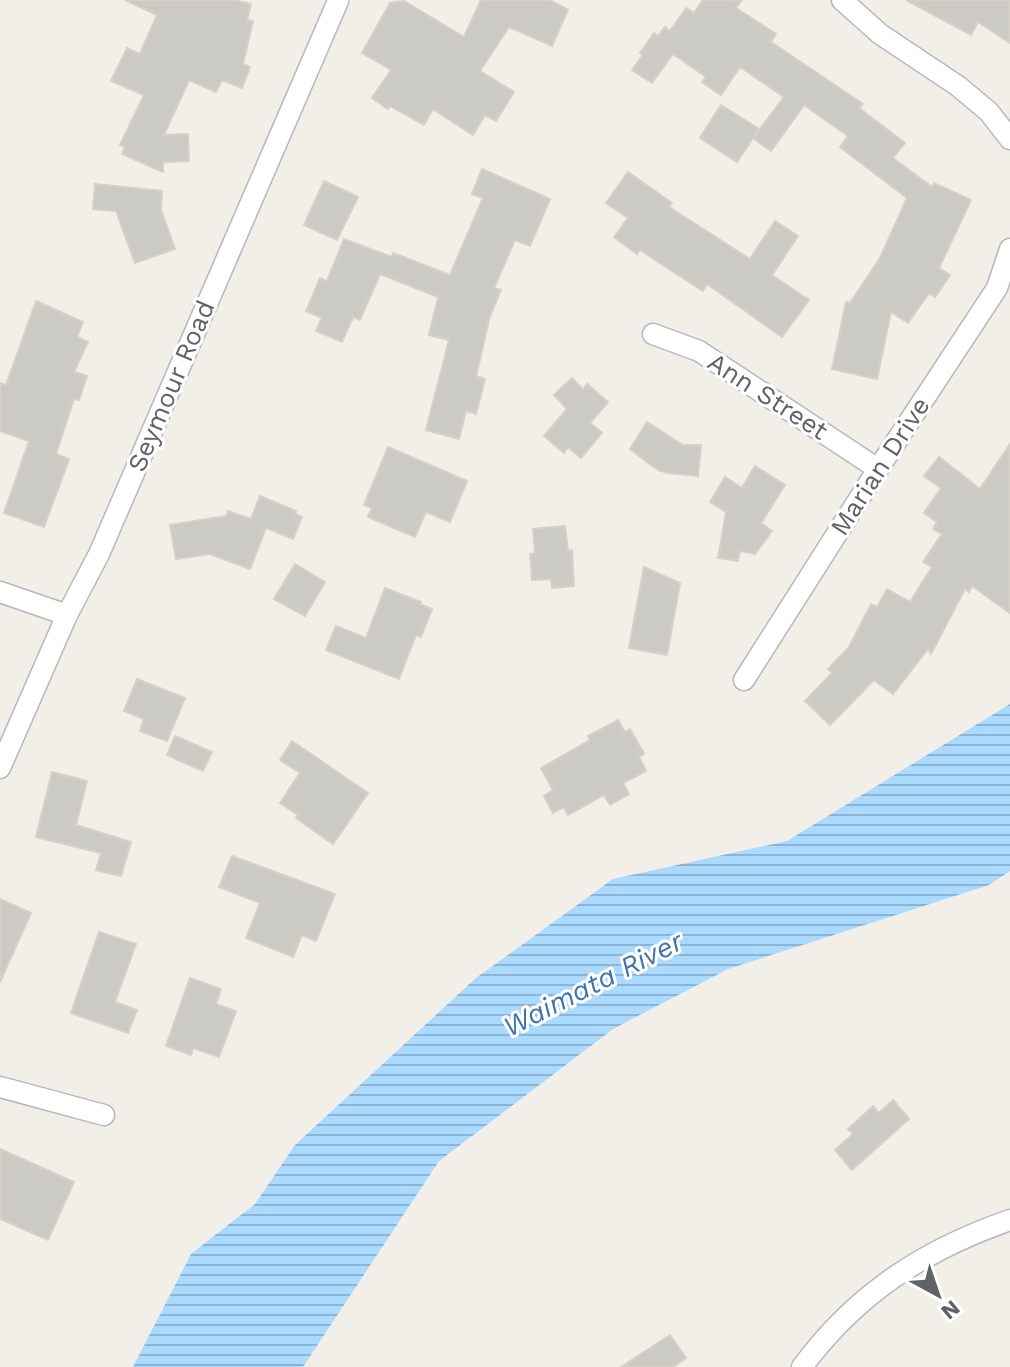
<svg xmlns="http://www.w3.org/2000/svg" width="1010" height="1367" font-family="'Work Sans',sans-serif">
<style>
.water{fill:url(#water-rules)}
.building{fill:#cccac5;stroke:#d6d1c6;stroke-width:2}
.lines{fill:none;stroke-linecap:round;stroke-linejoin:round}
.street-casing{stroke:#b5b8bc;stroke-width:23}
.street{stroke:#fff;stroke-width:20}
.labels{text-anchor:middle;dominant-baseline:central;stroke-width:6;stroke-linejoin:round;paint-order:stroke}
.street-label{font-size:26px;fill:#5f6368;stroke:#fff}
.water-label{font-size:28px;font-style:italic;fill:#4174aa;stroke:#fff}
</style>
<defs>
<pattern id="water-rules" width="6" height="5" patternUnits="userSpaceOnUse" patternTransform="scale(2)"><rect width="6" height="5" fill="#aadaff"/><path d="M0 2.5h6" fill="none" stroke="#8eb4d2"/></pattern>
</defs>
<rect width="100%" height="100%" fill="#f1efe8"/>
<polygon class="water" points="1010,704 1010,871 989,885 728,969 613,1029 439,1161 303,1367 133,1367 191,1254 255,1204 295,1145 476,978 613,879 787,841"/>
<g class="building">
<polygon points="125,0 234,0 251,4 247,20 253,21 243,64 250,67 242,88 222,80 216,92 189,80 164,135 188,134 189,161 163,162 163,172 122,154 125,147 120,145 144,95 111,81 127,48 140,54 157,15"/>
<polygon points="481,0 550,0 568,10 552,46 509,27 480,71 514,92 496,121 485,115 473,135 433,109 424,125 390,106 388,109 372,98 391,70 362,53 390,3 404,1 464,37"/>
<polygon points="703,0 742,0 736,8 776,34 771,42 863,104 859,108 905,143 893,158 932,187 934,183 971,200 939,268 950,275 935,297 929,293 908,323 891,312 877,379 832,369 846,302 850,303 880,258 907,198 840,147 848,136 804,105 771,151 753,138 784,97 740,67 721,95 702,82 706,77 673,54 652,83 632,70 643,55 640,53 654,33 658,36 665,27 670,31 686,8 694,13"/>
<polygon points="906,0 1010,0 1010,43 978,22 971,35"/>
<polygon points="721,105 759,129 737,162 700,138"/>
<polygon points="482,169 550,199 530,246 515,240 494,288 501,290 490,316 476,376 485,379 476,414 466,411 459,439 426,430 449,340 429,335 438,297 380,274 360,320 353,317 342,342 316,331 322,318 306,311 320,278 327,281 344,239 392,257 393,253 450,275 483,198 472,194"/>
<polygon points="628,172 672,203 669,207 750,259 775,221 798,236 772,275 809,300 782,337 707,284 703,291 640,250 637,254 614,237 628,218 606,203"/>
<polygon points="324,181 358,197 337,240 304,225"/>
<polygon points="95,184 162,191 161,210 175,249 135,263 116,211 93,209"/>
<polygon points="36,301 83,322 77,337 88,342 74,372 87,376 79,400 74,399 56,454 69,459 44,527 4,513 29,441 0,431 0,383 6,385"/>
<polygon points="572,378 583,390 587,384 608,402 590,423 602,433 581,458 568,447 564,453 544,436 567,409 554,395"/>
<polygon points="647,422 683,445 701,445 698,476 668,473 658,470 630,449"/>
<polygon points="1010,444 1010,613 972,586 969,592 965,589 931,654 928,649 893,694 874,680 830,725 805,701 832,673 828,669 849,647 871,604 877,607 887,589 910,602 932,567 923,562 942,534 933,529 937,522 924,513 941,488 924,476 939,457 980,489"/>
<polygon points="388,447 467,481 450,522 426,512 415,537 368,517 372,508 364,505"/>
<polygon points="755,466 785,485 761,523 772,531 755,554 740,551 738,561 718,558 726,512 710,502 725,477 742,488"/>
<polygon points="260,496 296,511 295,514 302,517 293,539 266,528 250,569 210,554 176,559 170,525 226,516 228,511 251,519"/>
<polygon points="565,526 568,551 572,550 574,586 552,588 551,579 532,580 530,554 535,553 533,529"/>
<polygon points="295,564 325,582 305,616 274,599"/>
<polygon points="644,567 680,583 667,655 629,648"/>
<polygon points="385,588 421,602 420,604 432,609 421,637 416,635 399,679 326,650 336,626 366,638"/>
<polygon points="137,679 185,698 167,741 140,731 144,719 124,711"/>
<polygon points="618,720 625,732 630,729 644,754 639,757 646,771 623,783 629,794 610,805 604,795 568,815 564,807 553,813 544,796 553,790 541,768 590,740 588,736"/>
<polygon points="175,736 212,752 203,771 167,755"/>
<polygon points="292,741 368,793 333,844 296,818 298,815 280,803 300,773 280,760"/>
<polygon points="52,772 87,781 76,825 131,842 121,876 96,870 101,853 36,837"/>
<polygon points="232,856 335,894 316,941 302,935 293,957 246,938 260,903 219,887"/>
<polygon points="0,899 31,913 0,982"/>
<polygon points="99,932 136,944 115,1002 137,1010 128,1033 71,1013"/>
<polygon points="190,978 221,989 216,1004 236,1011 219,1057 193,1048 191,1055 166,1046"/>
<polygon points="893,1100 909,1119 852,1170 835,1150 853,1134 848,1129 873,1106 879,1113"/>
<polygon points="0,1149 74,1182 48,1240 0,1219"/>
<polygon points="670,1335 686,1358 673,1367 621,1367"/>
</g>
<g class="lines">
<g class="street-casing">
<g id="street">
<polyline points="842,0 880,34 958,86 989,112 1010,139"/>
<polyline points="653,334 699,351 878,469"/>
<polyline points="0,592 67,615"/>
<polyline points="744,680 878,469 997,288 1010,249"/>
<polyline points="0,768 67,615 99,554 338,1"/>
<polyline points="0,1087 104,1115"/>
<path d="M802,1367C857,1293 924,1250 1010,1220"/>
</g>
</g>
<use href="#street" class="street"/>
</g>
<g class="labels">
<g class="street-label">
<text transform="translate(171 386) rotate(-67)">Seymour Road</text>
<text transform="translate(768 396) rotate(33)">Ann Street</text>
<text transform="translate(880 466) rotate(-57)">Marian Drive</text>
</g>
<g class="water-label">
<text transform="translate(593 984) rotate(-27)">Waimata River</text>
</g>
</g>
<g transform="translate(938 1295) rotate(140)" stroke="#ffffff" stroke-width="6" paint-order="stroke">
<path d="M0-6L14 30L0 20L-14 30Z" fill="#5f6368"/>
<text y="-12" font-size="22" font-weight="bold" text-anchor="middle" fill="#5f6368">N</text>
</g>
</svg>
